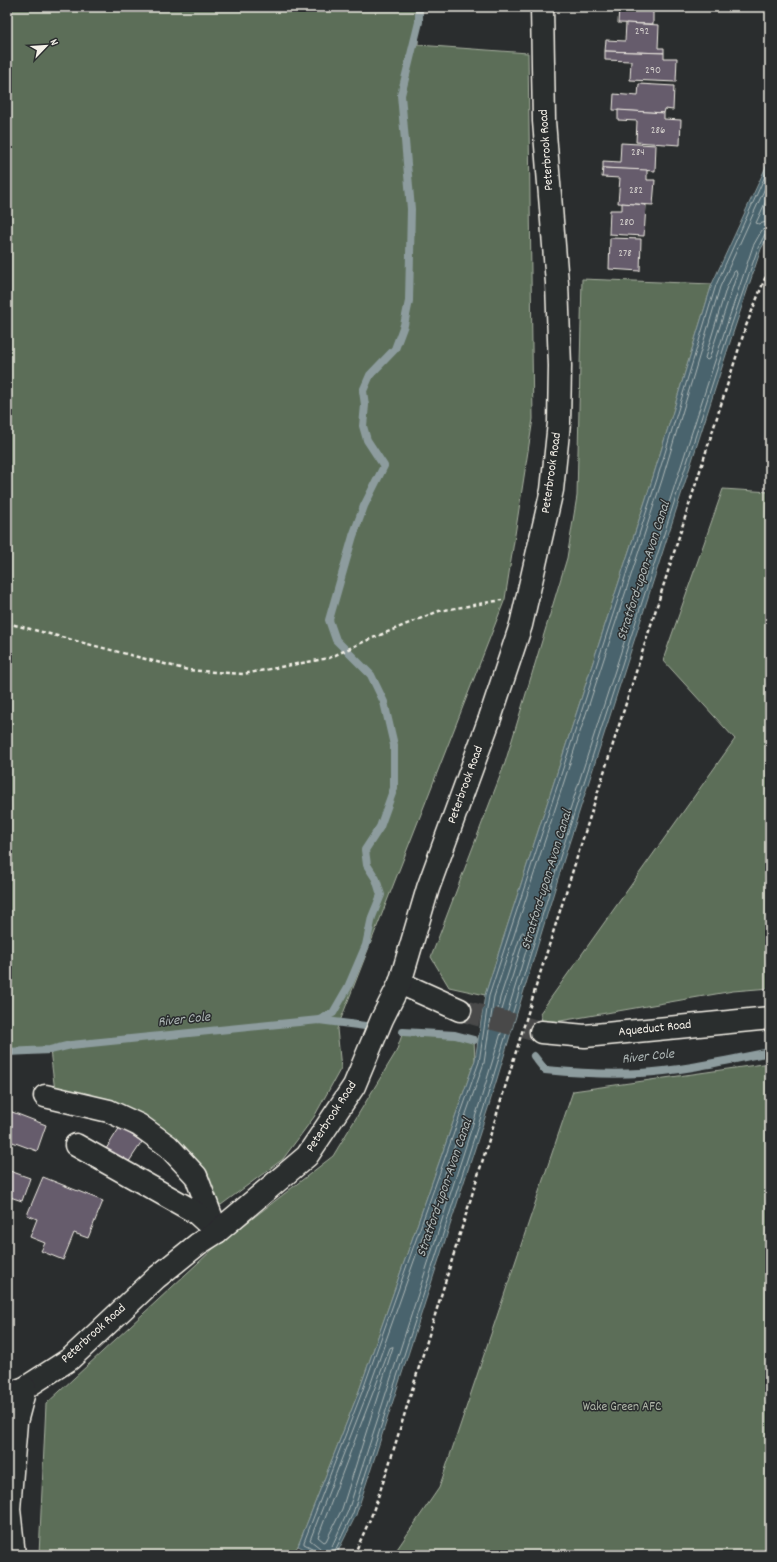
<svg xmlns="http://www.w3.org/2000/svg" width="777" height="1562" font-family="Dekko,sans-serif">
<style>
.green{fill:#5b6e59;stroke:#a8b0a0}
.water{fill:#48636d;stroke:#8d9c9e}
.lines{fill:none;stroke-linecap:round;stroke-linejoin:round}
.shore{stroke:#afb8b7;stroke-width:1}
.stream{stroke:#8d9c9e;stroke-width:8}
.building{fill:#665c6c;stroke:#f4f1e8}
.minor-tunnel{stroke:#484a4a;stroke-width:22;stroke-dasharray:22 11;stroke-linecap:butt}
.minor-casing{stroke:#f4f1e8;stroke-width:25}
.path{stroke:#f4f1e8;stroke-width:2.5;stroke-dasharray:4 3;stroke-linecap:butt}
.minor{stroke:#2a2d2e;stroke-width:22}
.path-bridge{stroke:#f4f1e8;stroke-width:2.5;stroke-dasharray:4 3;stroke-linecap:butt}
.labels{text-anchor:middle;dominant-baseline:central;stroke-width:3;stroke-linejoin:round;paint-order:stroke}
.number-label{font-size:11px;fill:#d0ccc9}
.street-label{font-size:13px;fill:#f4f1e8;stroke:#2a2d2e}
.park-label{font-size:13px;fill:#afb6a8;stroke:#2a2d2e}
.water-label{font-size:14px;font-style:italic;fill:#afb8b7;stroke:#2a2d2e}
</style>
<rect width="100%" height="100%" fill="#2a2d2e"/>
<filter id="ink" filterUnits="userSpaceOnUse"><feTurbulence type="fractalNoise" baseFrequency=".025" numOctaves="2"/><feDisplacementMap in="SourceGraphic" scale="8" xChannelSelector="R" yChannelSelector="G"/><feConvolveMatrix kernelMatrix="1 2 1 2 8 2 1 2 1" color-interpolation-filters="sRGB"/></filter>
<g filter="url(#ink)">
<g class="green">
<polygon points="7,7 419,7 418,45 528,53 533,419 505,599 337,1029 341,1068 314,1117 283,1159 221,1205 200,1194 156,1140 56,1100 50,1050 7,1052"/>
<polygon points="582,279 712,284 653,477 485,995 449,987 431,957 505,763 567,558 577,496"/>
<polygon points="723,489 770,492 770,988 733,991 543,1024 540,1013 735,739 663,660"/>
<polygon points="403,1032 455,1035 474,1040 475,1060 359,1391 298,1546 291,1555 39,1555 46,1404 213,1249 333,1156 396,1052"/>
<polygon points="770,1063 770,1555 393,1555 439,1488 573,1091"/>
</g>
<polygon class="water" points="770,158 770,233 761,249 732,336 564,859 489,1105 356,1515 336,1555 317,1555 298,1546 359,1391 475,1060 485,995 653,477 712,284"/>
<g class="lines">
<g class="shore">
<polyline points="770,192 756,223 759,224 770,221"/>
<polygon points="736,271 737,274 709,359 707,360 705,358 726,289 734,272"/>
<polygon points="523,932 525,935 502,1010 499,1011 498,1009 500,998 521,934"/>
<polygon points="393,1347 342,1509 326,1541 324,1542 318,1537 390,1348"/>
<polyline points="318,1555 316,1550 304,1544 304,1542 362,1392 479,1062 489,996 657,479 716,285 770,165"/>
<polyline points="323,1555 320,1548 310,1540 367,1394 484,1063 494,997 662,480 720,287 770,177"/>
<polyline points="328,1555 348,1511 480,1102 555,856 724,333 753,246 762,230 770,227"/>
<polyline points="333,1555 353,1513 485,1104 560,857 728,335 758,248 765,234 770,232"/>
</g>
<g class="stream">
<polyline points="319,1020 333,1013 348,987 366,945 372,917 381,895 376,879 367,865 365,850 380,827 394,788 394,745 384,702 371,675 336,640 329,620 353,536 364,506 384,466 367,440 363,426 365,405 363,391 370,375 395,349 404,325 409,301 411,209 401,95 419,22 419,7"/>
<polyline points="403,1032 455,1035 474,1040"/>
<polyline points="7,1052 50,1050 71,1045 319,1020 365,1026"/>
<path d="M534,1056L545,1070C577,1073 608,1075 640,1073C683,1071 728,1060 770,1052"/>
</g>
</g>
<g class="building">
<polygon points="619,7 653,7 653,24 618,23"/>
<polygon points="626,23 659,25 658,48 664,48 664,53 605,51 606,40 625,41"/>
<polygon points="605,51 664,53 664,58 677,58 676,82 630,80 631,61 605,60"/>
<polygon points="639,84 674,86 673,110 665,109 664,113 613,110 614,94 638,96"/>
<polygon points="618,110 664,113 664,119 681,120 680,145 636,142 637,121 618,120"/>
<polygon points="621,143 656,145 655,171 603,168 603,161 620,162"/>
<polygon points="603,168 647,170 647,180 655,180 653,205 618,203 620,178 602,177"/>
<polygon points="622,203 646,205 644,236 609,234 610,210 622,210"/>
<polygon points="610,238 641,239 640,271 609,269"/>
<polygon points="7,1110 46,1125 37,1151 7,1140"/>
<polygon points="120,1127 142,1142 126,1166 104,1152"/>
<polygon points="7,1170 30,1178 22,1201 7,1196"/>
<polygon points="43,1177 103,1201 88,1238 74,1233 63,1260 41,1251 45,1243 30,1237 37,1219 27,1215"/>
</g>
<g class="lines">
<polyline class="minor-tunnel" points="460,1010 541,1032"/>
<g class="minor-casing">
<g id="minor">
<polyline points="400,983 460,1010"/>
<polyline points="541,1032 585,1036 770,1018"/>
<polyline points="45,1096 109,1111 139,1125 168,1146 196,1176 217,1232"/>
<polyline points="76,1145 195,1212 216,1231"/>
<polyline points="7,1395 25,1388 70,1359 156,1278 198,1244 217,1232 307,1156 354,1086 382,1019 400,983 428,888 490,718 521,625 552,490 559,423 560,366 557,283 544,121 542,7"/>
<polyline points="14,1555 9,1509 16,1422 25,1388"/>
</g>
</g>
<g class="path">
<polyline points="7,623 188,670 243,674 329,658 363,642 439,611 502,600"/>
<polyline points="538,980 746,326 770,266"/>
<polyline points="354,1555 371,1517 388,1468 507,1081"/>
</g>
<use href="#minor" class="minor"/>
<polyline class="path-bridge" points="507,1081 538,980"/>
</g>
</g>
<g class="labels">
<g class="number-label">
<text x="642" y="32">292</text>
<text x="653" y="71">290</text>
<text x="658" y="131">286</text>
<text x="638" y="153">284</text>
<text x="636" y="191">282</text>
<text x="627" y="223">280</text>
<text x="625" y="254">278</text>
</g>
<g class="street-label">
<text transform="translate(547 150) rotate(-94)">Peterbrook Road</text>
<text transform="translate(552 473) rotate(-82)">Peterbrook Road</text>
<text transform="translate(466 785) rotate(-70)">Peterbrook Road</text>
<text transform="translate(655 1029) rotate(-6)">Aqueduct Road</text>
<text transform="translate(332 1117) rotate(-57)">Peterbrook Road</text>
<text transform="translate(94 1334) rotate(-42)">Peterbrook Road</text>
</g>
<g class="park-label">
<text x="622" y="1407">Wake Green AFC</text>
</g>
<g class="water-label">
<text transform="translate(644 571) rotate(-72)">Stratford-upon-Avon Canal</text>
<text transform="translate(547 880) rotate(-73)">Stratford-upon-Avon Canal</text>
<text transform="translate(184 1020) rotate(-6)">River Cole</text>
<text transform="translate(648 1057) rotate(-6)">River Cole</text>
<text transform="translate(445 1188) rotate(-71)">Stratford-upon-Avon Canal</text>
</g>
</g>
<rect width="777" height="1562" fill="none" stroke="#2a2d2e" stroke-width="24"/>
<rect x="12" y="12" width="753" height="1538" fill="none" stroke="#f4f1e8" stroke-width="1.5" filter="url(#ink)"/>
<g transform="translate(46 46) rotate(65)" stroke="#2a2d2e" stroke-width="3" paint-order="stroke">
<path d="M0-3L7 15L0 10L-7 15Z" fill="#f4f1e8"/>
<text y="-6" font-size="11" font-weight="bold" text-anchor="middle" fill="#f4f1e8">N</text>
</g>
</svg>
